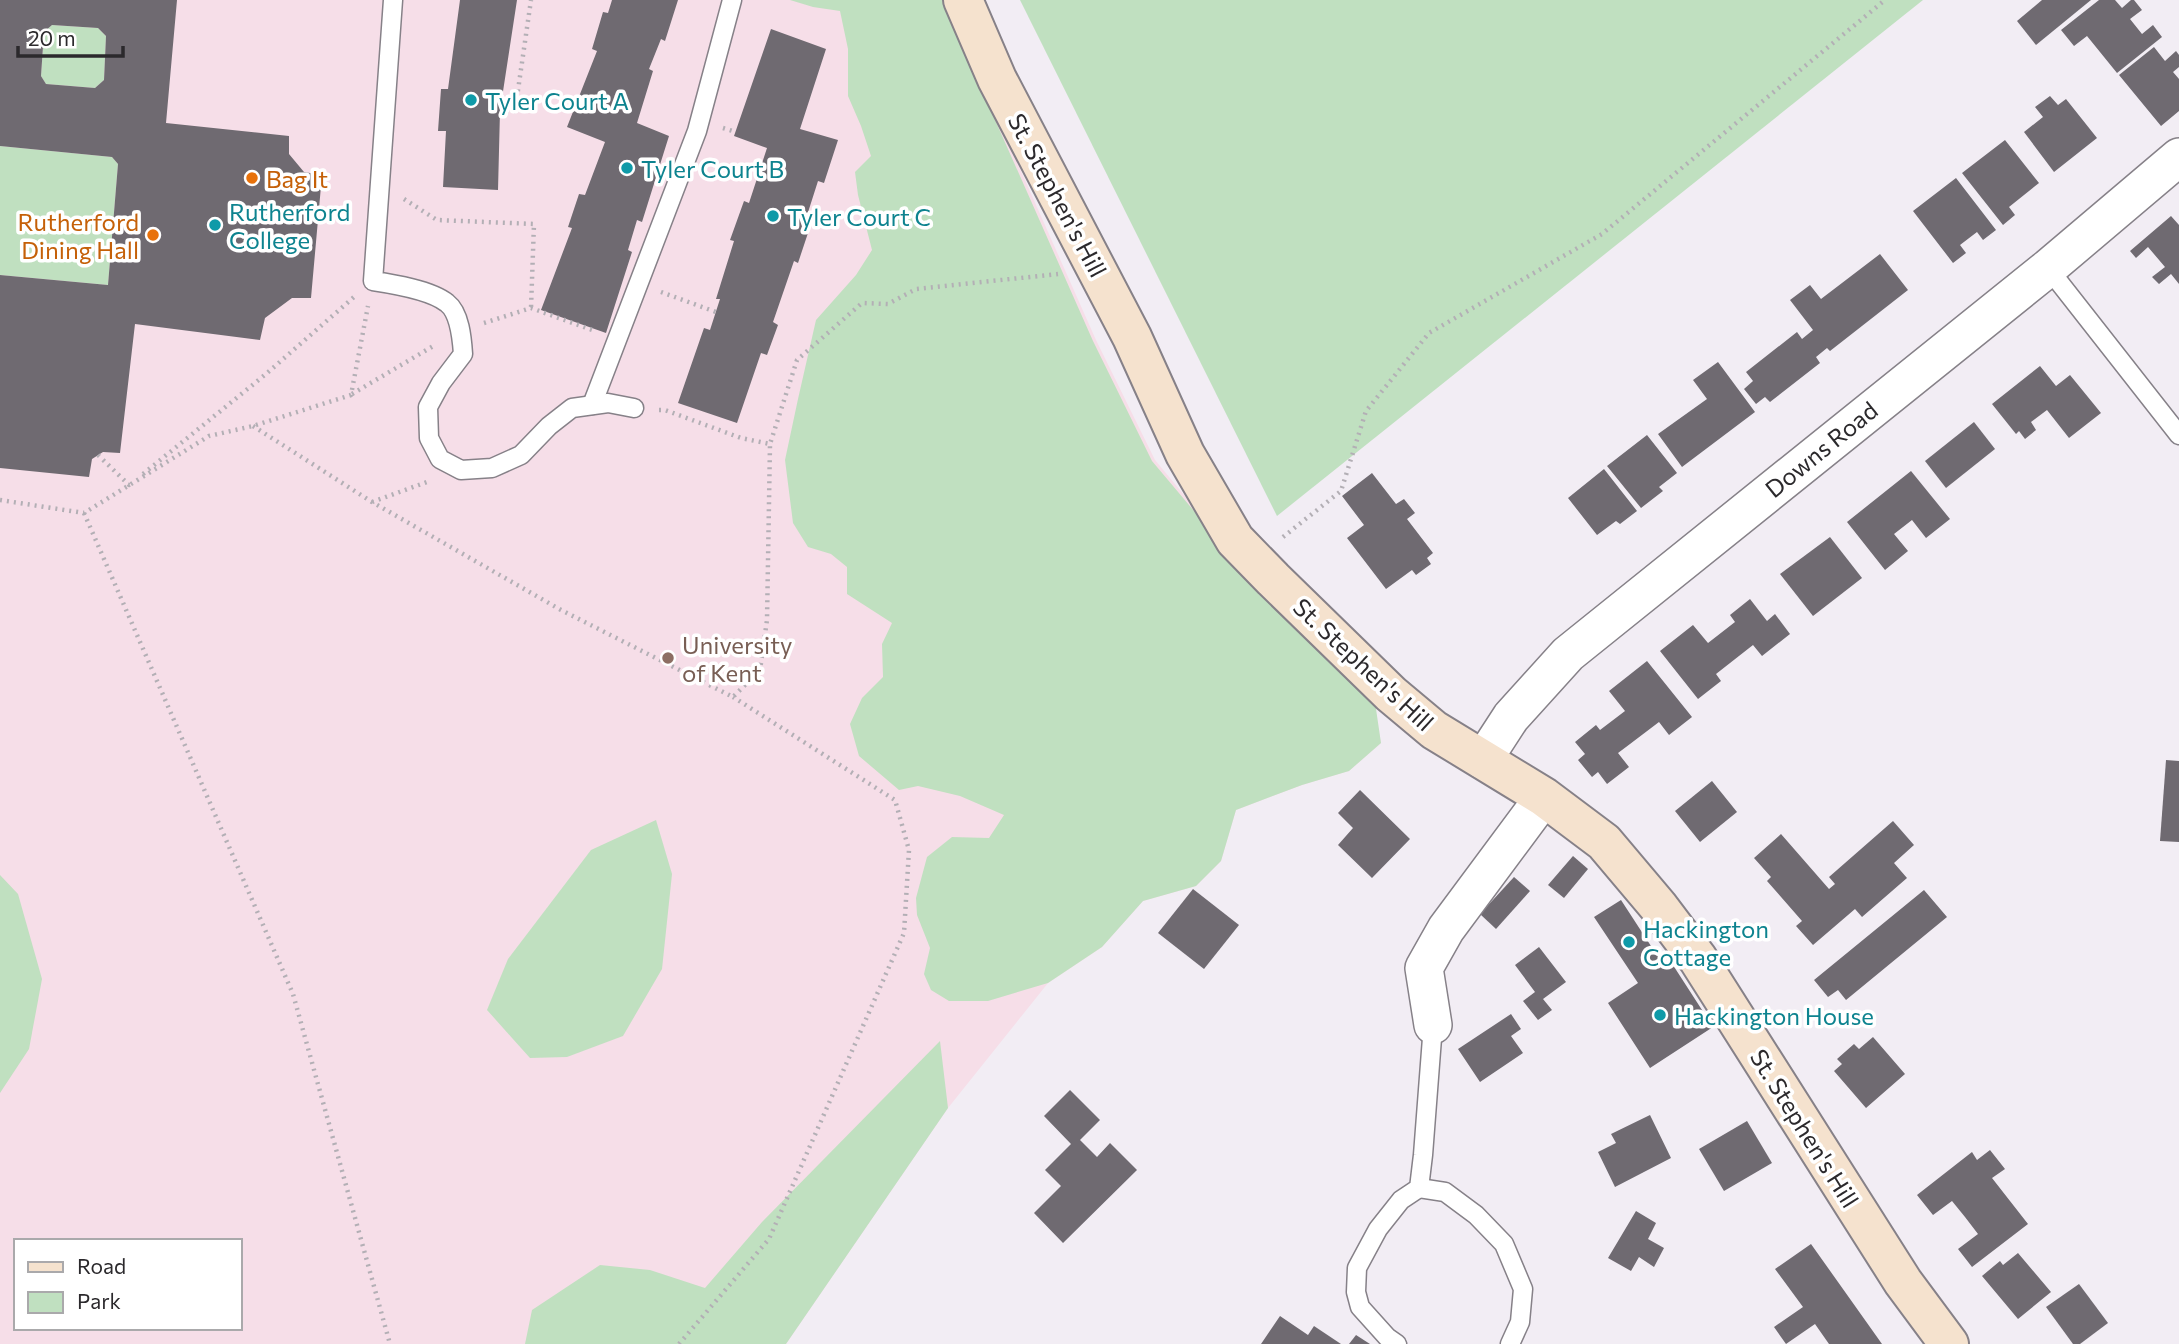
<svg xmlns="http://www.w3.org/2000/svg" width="2179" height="1344" font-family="Commissioner,sans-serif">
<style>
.education{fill:#f6dee8;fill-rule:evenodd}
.green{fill:#c0e0c0}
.building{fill:#6f6a71;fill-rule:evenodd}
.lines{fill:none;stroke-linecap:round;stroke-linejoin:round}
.lane-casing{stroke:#868188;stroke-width:21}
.street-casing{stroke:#868188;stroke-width:40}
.secondary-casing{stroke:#868188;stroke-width:42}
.path{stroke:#b3afb5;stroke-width:4.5;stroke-dasharray:2 5;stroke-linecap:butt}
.lane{stroke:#fff;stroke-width:18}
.street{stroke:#fff;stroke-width:37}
.secondary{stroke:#f5e2ce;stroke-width:38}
.culture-dot{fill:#0f9aa8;stroke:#fff;stroke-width:2.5}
.food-dot{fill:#e8710a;stroke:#fff;stroke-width:2.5}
.education-dot{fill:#8d6e63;stroke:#fff;stroke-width:2.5}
.labels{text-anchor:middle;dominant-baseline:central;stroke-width:7;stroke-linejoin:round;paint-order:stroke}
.culture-label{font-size:24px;fill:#0d838f;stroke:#fff;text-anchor:start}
.food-label{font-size:24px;fill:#c56008;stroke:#fff;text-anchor:start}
.street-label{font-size:24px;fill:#2b292c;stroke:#fff}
.education-label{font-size:24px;fill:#785e54;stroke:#fff;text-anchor:start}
</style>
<rect width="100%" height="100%" fill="#f2edf4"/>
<path class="education" d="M0,0H945L1096,340L1155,460L1224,543L1375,715L1381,743L1349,771L1302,785L1236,810L1221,861L1196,886L1143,901L1102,947L1048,983L948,1108L786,1344H0ZM16,1241H240V1328H16Z"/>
<g class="green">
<polygon points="790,0 942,0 1093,341 1152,461 1221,543 1375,702 1381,743 1349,771 1302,785 1236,810 1221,861 1196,886 1143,901 1102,947 1048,983 988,1001 949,1001 931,990 924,974 930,948 917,915 916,898 927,857 952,837 989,838 1004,815 960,796 918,786 899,790 859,756 850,724 862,698 883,677 882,644 892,623 847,594 847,567 831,554 808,547 793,523 785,460 798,399 816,320 856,275 872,250 858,195 855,172 871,156 861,126 848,96 848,49 840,11 813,7"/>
<polygon points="1020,0 1923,0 1277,516"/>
<polygon points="52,25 98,28 106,36 104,80 95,88 46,84 41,76 44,32"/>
<polygon points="0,146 112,157 118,164 108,285 0,275"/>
<polygon points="656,820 672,874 662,969 623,1036 567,1057 530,1058 487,1010 508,959 591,850"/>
<polygon points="0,875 18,894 42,979 29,1049 0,1093"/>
<polygon points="940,1041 948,1108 786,1344 525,1344 532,1310 600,1265 650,1270 705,1288 762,1222"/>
</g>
<g class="building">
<path d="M0,0H177L166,123L289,136V154L304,172L322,175L311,298H292L265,318L260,340L135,324L120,453L103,452L92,459L89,477L0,468V275L108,285L118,164L112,157L0,146ZM52,25L98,28L106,36L104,80L95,88L46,84L41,76L44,32Z"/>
<polygon points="460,0 517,0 500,111 498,190 443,187 446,131 438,131 441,89 448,89"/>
<polygon points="612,0 678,0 665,41 661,39 649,69 653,71 637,123 669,136 642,222 637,220 628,250 632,252 606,333 541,310 572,228 568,227 579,194 585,195 605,142 567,127 597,51 592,49 603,12 608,13"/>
<polygon points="2042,0 2091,0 2036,45 2017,21"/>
<polygon points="2099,0 2115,0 2122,8 2131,0 2134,0 2142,10 2130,19 2142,34 2153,25 2162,37 2117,73 2087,36 2074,46 2061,30"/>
<polygon points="771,29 826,49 800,129 838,140 824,183 818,181 803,228 809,230 798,263 794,261 773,322 778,325 767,355 761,353 737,423 678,403 704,328 710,330 720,299 716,299 734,241 730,240 744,201 749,203 767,148 734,136"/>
<polygon points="2154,47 2165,61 2176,51 2179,55 2179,67 2173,72 2179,79 2179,111 2161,126 2119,75"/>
<polygon points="2050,96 2058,105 2066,99 2097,138 2054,172 2024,132 2043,117 2035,107"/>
<polygon points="2005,140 2039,183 2009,207 2015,215 2003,225 1962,173"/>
<polygon points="1956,178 1996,230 1983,240 1977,232 1960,245 1966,253 1953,263 1913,211"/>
<polygon points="2171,216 2179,225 2179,284 2171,274 2159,284 2152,277 2165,267 2148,247 2136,258 2130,251"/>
<polygon points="1880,254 1908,290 1830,351 1827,348 1816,357 1820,363 1770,402 1765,397 1756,404 1744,389 1753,381 1746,372 1797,332 1802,339 1813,330 1790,300 1810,285 1821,299"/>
<polygon points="1718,362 1755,412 1682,467 1658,434 1707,399 1693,380"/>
<polygon points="2040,366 2056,386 2070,375 2101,413 2069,438 2047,410 2031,422 2036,430 2025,439 2019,431 2016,434 1992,404"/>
<polygon points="1974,422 1995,449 1946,488 1925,461"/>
<polygon points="1647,435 1677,473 1659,487 1663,491 1641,508 1607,466"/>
<polygon points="1604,469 1637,511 1620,524 1616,521 1597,535 1568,498"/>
<polygon points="1911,471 1950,519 1926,538 1912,520 1894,534 1908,551 1885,570 1847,522"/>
<polygon points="1372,473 1396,504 1404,499 1415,513 1407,519 1433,553 1427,558 1431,564 1416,575 1412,570 1386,589 1347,538 1364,525 1342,496"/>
<polygon points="1830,537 1862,578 1813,616 1780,574"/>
<polygon points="1750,599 1767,621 1775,614 1790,634 1762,656 1753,645 1716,674 1721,681 1698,699 1660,651 1693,625 1708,643 1735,622 1730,615"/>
<polygon points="1647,661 1692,717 1669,735 1659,722 1630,744 1618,753 1629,767 1607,784 1598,772 1592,777 1578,760 1585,754 1575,742 1596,725 1600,730 1625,711 1609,691"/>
<polygon points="2166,760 2179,761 2179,842 2160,841"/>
<polygon points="1712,781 1737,812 1700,842 1675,811"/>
<polygon points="1360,790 1410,839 1372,878 1338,845 1353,828 1338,813"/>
<polygon points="1893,821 1914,845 1894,863 1907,878 1862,917 1855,909 1813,945 1796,926 1802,921 1767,881 1771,877 1754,858 1781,834 1829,889 1835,884 1829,877"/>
<polygon points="1573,856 1588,869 1564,898 1548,885"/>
<polygon points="1514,877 1530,891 1496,929 1480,914"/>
<polygon points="1193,889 1239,925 1204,969 1158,933"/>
<polygon points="1924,890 1947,917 1846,1000 1838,990 1828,997 1814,980"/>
<polygon points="1621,900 1664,966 1671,962 1713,1027 1650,1068 1608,1003 1638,983 1594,917"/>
<polygon points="1539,947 1566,982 1543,999 1552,1010 1538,1020 1523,1001 1535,992 1515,965"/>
<polygon points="1511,1014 1521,1029 1511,1036 1523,1053 1480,1082 1458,1049"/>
<polygon points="1873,1037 1905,1074 1866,1108 1834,1071 1842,1064 1837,1059 1854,1044 1859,1049"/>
<polygon points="1070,1090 1100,1120 1080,1140 1097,1157 1110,1143 1137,1170 1063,1243 1034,1213 1061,1186 1045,1170 1071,1144 1044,1116"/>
<polygon points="1650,1115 1671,1158 1615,1187 1598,1152 1616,1143 1611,1134"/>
<polygon points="1747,1121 1772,1163 1724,1191 1699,1149"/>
<polygon points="1990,1150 2005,1169 1992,1178 2028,1224 1972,1267 1958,1249 1978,1234 1965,1217 1952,1201 1933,1215 1917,1195 1972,1152 1977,1160"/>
<polygon points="1636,1211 1656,1223 1648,1239 1664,1248 1654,1267 1639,1257 1631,1271 1608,1258"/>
<polygon points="1811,1244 1838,1282 1882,1344 1829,1344 1815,1324 1786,1344 1774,1327 1803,1307 1775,1269"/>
<polygon points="2018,1253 2051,1292 2018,1319 1982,1276 2000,1261 2003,1265"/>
<polygon points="2079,1284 2108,1323 2080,1344 2073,1344 2046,1307"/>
<polygon points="1280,1316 1308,1335 1314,1326 1341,1344 1261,1344"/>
<polygon points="1356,1335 1370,1344 1349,1344"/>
</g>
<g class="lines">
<g class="lane-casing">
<g id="lane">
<path d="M393,0L373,281C393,284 431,290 447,303C460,313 462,339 463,354L441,383L428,407L429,438L440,459L461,470L492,468L521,455L549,426L572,408L608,403L634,408"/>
<polyline points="2048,268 2179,435"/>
<polyline points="592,405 697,131 732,0"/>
<polyline points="1419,1188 1445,1192 1476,1215 1504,1244 1523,1289 1520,1322 1510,1344"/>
<polyline points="1397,1344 1387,1337 1360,1307 1356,1292 1357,1268 1378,1229 1401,1200 1419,1188 1423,1155 1433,1025"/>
</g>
</g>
<g class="street-casing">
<g id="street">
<polyline points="1483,760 1511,717 1568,654 2048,268 2179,157"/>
<polyline points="1433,1025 1424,968 1446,929 1544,797"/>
</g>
</g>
<g class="secondary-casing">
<polyline id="secondary" points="963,0 997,79 1132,337 1185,454 1235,540 1273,579 1391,694 1434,730 1544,797 1604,842 1658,906 1698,959 1903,1282 1949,1344"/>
</g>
<g class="path">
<polyline points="500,111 515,111 531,0"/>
<polyline points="723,128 736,132"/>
<polyline points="404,199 437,220 534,224 531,308"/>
<polyline points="661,292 716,312"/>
<polyline points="484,323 531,308 595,331"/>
<polyline points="352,394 435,345"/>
<polyline points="659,410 665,410 741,438 770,444 797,360 862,303 888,304 916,289 1058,274"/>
<polyline points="253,426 372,502 561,610 733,697 760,670 767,620 770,444"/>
<polyline points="98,455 129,485 131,484"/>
<polyline points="143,474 266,374 354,297"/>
<polyline points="0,500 84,513 209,436 253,426 351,395 368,306"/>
<polyline points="372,502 427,482"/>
<polyline points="84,513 293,994 390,1344"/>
<polyline points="1283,537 1341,491 1366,411 1429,333 1602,234 1885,0"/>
<polyline points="679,1344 769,1239 904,933 909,850 895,800 733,697"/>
</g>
<use href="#lane" class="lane"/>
<use href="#street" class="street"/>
<use href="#secondary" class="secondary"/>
</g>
<g class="culture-dot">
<circle cx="471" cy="100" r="7"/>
<circle cx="627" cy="168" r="7"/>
<circle cx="773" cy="216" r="7"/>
<circle cx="215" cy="225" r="7"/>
<circle cx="1629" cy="942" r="7"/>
<circle cx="1660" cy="1015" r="7"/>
</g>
<g class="food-dot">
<circle cx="252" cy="178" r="7"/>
<circle cx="153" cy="235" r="7"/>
</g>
<circle class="education-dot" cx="668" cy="658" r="7"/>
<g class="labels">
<g class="culture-label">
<text x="485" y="100">Tyler Court A</text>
<text x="641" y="168">Tyler Court B</text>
<text x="229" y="211">Rutherford<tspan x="229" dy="28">College</tspan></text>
<text x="787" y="216">Tyler Court C</text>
<text x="1643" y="928">Hackington<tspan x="1643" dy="28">Cottage</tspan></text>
<text x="1674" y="1015">Hackington House</text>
</g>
<g class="food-label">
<text x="266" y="178">Bag It</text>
<text x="139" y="221" text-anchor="end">Rutherford<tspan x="139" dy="28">Dining Hall</tspan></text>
</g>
<g class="street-label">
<text transform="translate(1058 195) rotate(62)">St. Stephen's Hill</text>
<text transform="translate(1821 449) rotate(-39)">Downs Road</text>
<text transform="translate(1364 664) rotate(43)">St. Stephen's Hill</text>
<text transform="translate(1805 1128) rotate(58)">St. Stephen's Hill</text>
</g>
<g class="education-label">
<text x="682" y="644">University<tspan x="682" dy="28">of Kent</tspan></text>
</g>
</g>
<rect x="14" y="1239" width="228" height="91" fill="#ffffff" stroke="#aaa9ab" stroke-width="2"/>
<rect x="28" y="1262" width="35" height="10" fill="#f5e2ce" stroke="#aaa9ab" stroke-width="2"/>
<text x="77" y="1274" font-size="21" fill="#2b292c">Road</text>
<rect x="28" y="1292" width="35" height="21" fill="#c0e0c0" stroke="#aaa9ab" stroke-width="2"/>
<text x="77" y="1309" font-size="21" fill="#2b292c">Park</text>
<path d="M18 46v10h105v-10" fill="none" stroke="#2b292c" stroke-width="3.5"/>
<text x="28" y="46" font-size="21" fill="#2b292c" stroke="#ffffff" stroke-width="5" paint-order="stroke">20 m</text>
</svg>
